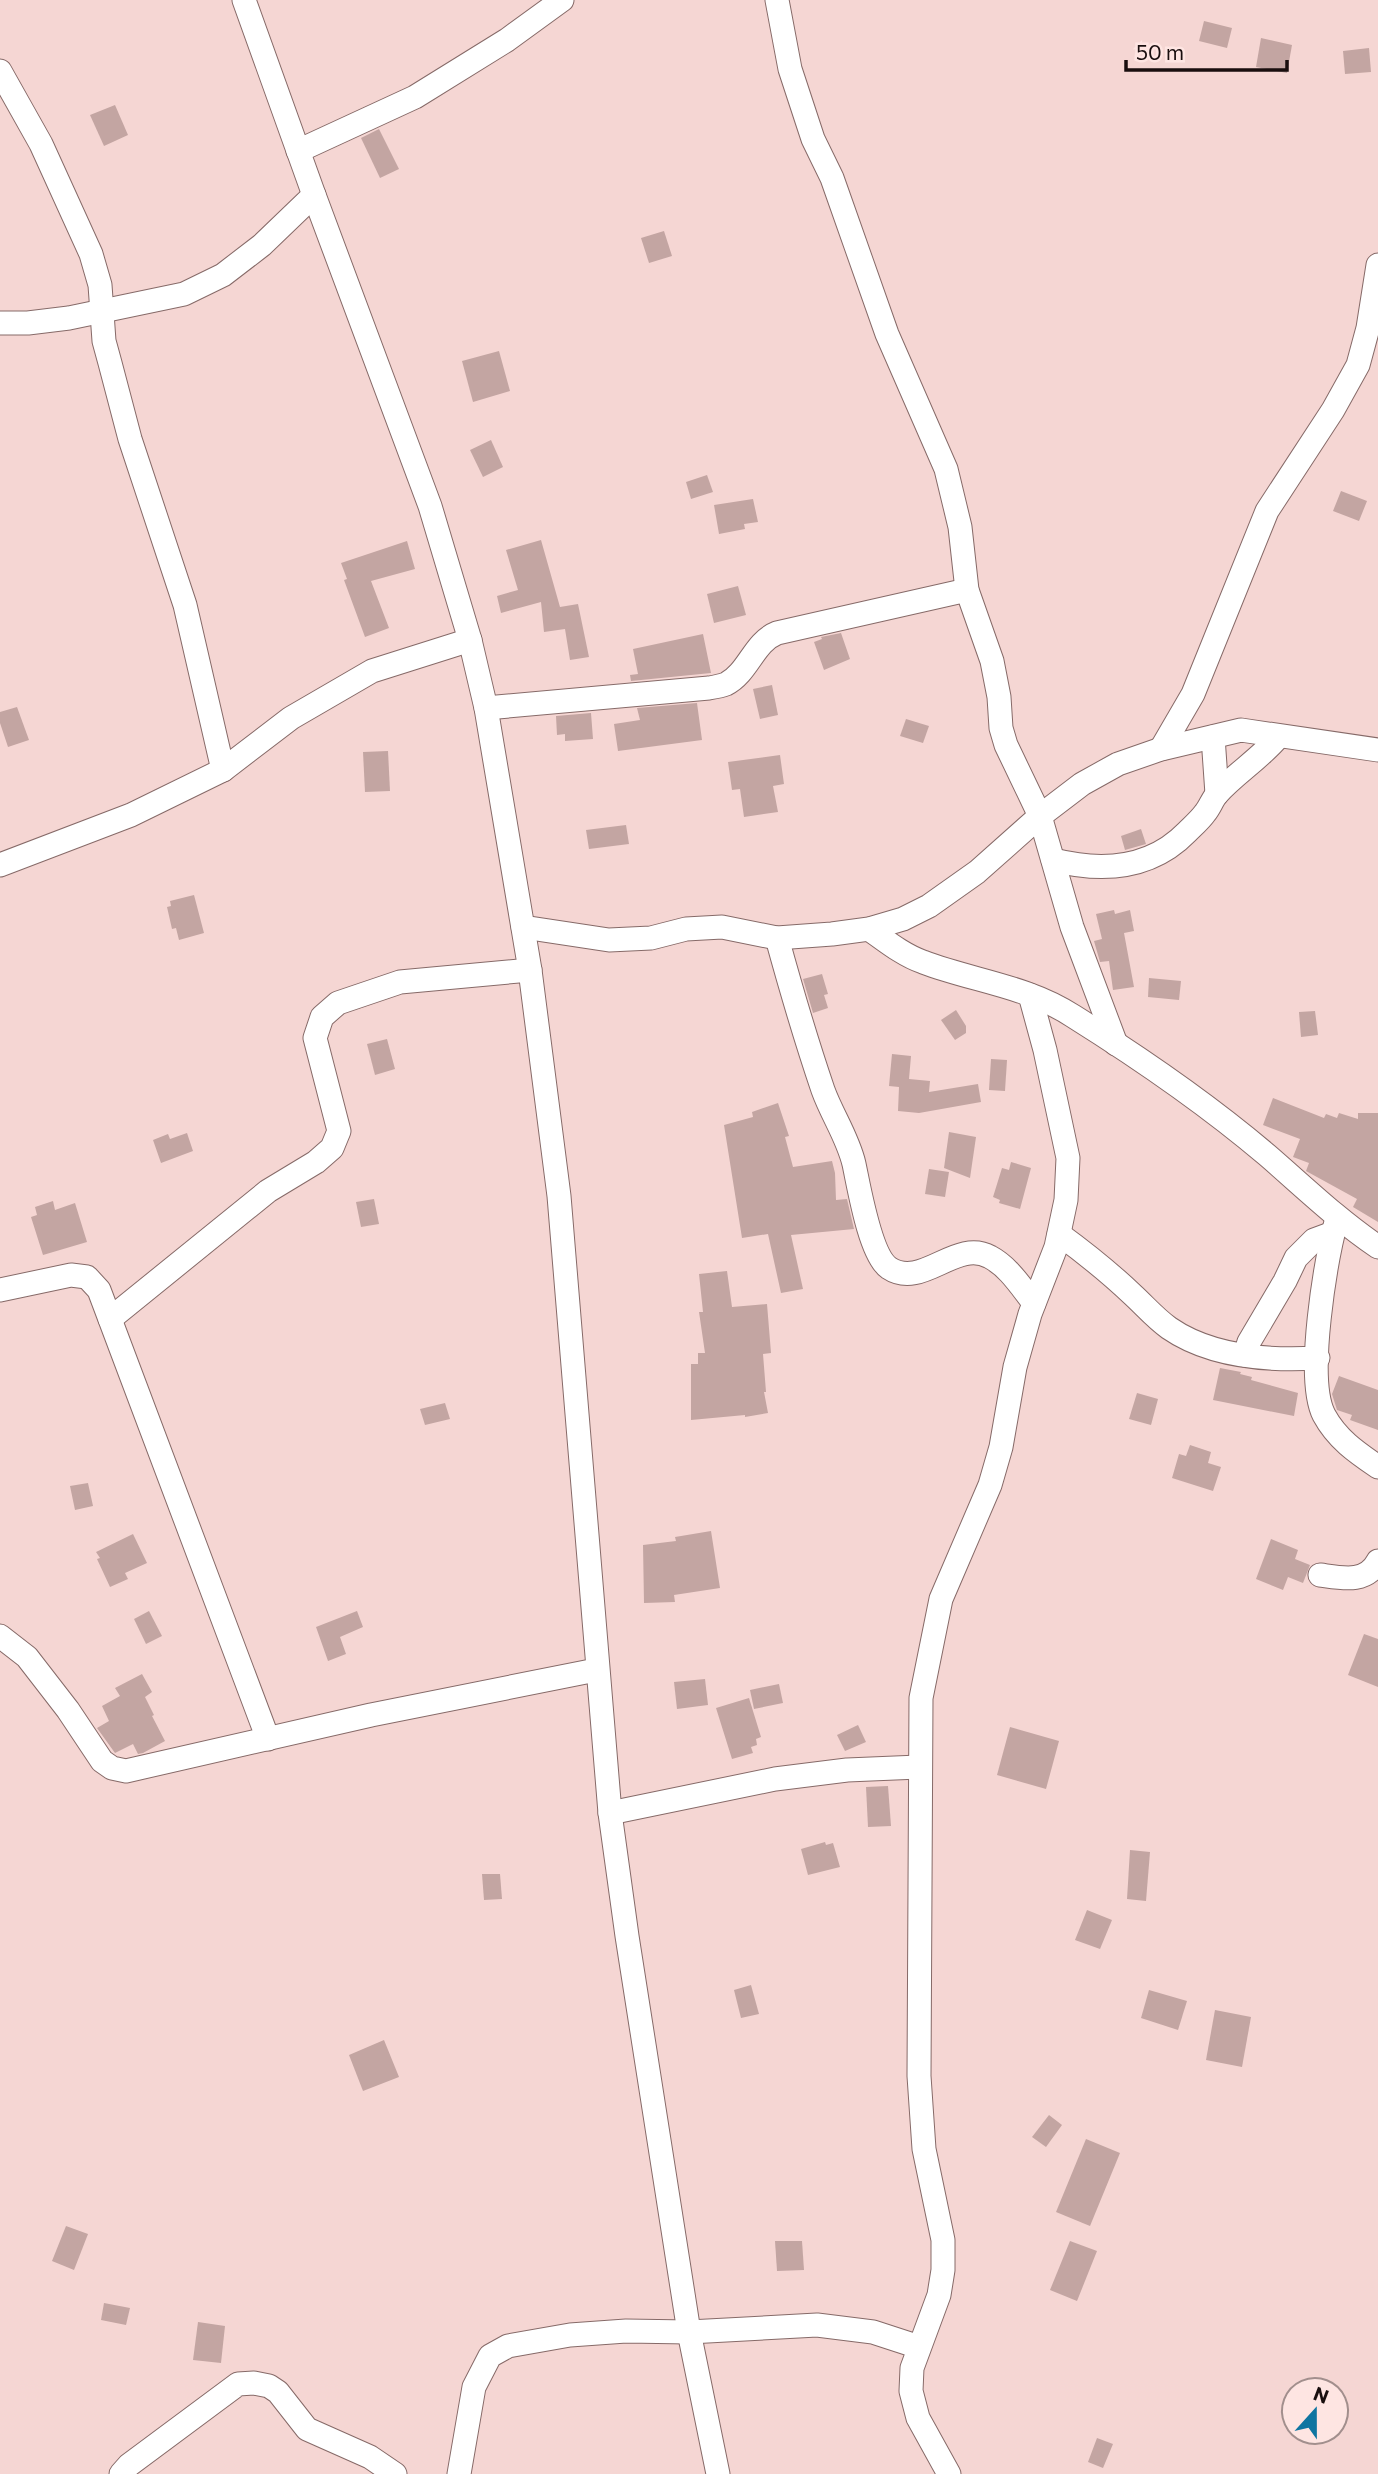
<svg xmlns="http://www.w3.org/2000/svg" width="1378" height="2474" font-family="Commissioner,sans-serif">
<style>
.building{fill:#c3a5a2}
.lines{fill:none;stroke-linecap:round;stroke-linejoin:round}
.street-casing{stroke:#866a68;stroke-width:25}
.street{stroke:#fff;stroke-width:23}
</style>
<rect width="100%" height="100%" fill="#f5d6d3"/>
<g class="building">
<polygon points="1204,21 1232,28 1227,48 1199,41"/>
<polygon points="1261,38 1292,45 1287,73 1256,67"/>
<polygon points="1369,48 1371,72 1345,74 1343,51"/>
<polygon points="115,105 128,135 104,146 90,115"/>
<polygon points="379,129 399,169 380,178 361,138"/>
<polygon points="664,231 672,256 649,263 641,238"/>
<polygon points="499,351 510,391 473,402 462,361"/>
<polygon points="491,440 503,467 483,477 470,450"/>
<polygon points="707,475 713,492 691,499 686,482"/>
<polygon points="1341,491 1367,501 1359,521 1333,511"/>
<polygon points="753,499 758,522 744,524 745,529 719,534 714,505"/>
<polygon points="541,540 560,607 578,604 589,657 570,660 565,629 544,632 541,602 501,613 497,596 518,590 506,550"/>
<polygon points="407,541 415,569 371,581 389,628 365,637 344,580 347,579 341,563"/>
<polygon points="738,586 746,615 714,623 707,594"/>
<polygon points="841,633 850,659 824,670 814,642 822,639 821,637"/>
<polygon points="703,634 711,673 631,681 630,675 638,674 633,649"/>
<polygon points="772,685 778,715 760,719 753,689"/>
<polygon points="697,703 702,740 618,751 614,724 640,720 637,708"/>
<polygon points="17,707 29,740 8,747 0,723 0,712"/>
<polygon points="591,713 593,739 565,741 565,734 557,735 556,716"/>
<polygon points="906,719 929,726 923,743 900,736"/>
<polygon points="388,751 390,791 365,792 363,752"/>
<polygon points="780,755 784,784 773,786 778,812 744,817 740,789 732,790 728,762"/>
<polygon points="626,825 629,844 589,849 586,830"/>
<polygon points="1141,829 1146,844 1125,850 1121,836"/>
<polygon points="194,895 204,933 179,940 176,928 172,929 167,907 171,906 170,901"/>
<polygon points="1114,910 1115,914 1130,910 1134,931 1124,933 1134,987 1113,990 1109,961 1100,962 1094,941 1102,939 1096,914"/>
<polygon points="822,974 828,994 824,995 828,1008 813,1013 803,979"/>
<polygon points="1149,978 1181,981 1179,1000 1148,997"/>
<polygon points="956,1010 966,1026 966,1033 955,1040 941,1020"/>
<polygon points="1315,1011 1318,1035 1301,1037 1299,1012"/>
<polygon points="387,1039 395,1069 375,1075 367,1044"/>
<polygon points="892,1054 911,1056 909,1079 930,1081 929,1092 978,1084 981,1102 919,1113 898,1111 899,1087 889,1086"/>
<polygon points="991,1059 1007,1060 1005,1091 989,1090"/>
<polygon points="1273,1098 1324,1118 1326,1114 1337,1118 1339,1113 1358,1119 1358,1113 1378,1113 1378,1222 1353,1207 1357,1199 1306,1171 1309,1163 1293,1157 1300,1139 1263,1125"/>
<polygon points="778,1103 789,1136 785,1137 793,1167 832,1161 835,1173 836,1200 847,1199 854,1229 791,1235 803,1289 781,1293 768,1234 742,1238 724,1125 753,1117 752,1112"/>
<polygon points="949,1132 976,1137 970,1178 944,1168"/>
<polygon points="187,1133 193,1151 161,1163 153,1140 168,1134 170,1139"/>
<polygon points="1011,1162 1031,1168 1020,1209 999,1203 1000,1200 993,1197 1002,1168 1009,1170"/>
<polygon points="929,1169 949,1172 945,1197 925,1194"/>
<polygon points="374,1199 379,1224 361,1227 356,1202"/>
<polygon points="53,1201 55,1210 75,1203 87,1242 43,1255 31,1217 37,1215 35,1207"/>
<polygon points="727,1271 732,1307 767,1304 771,1353 763,1354 766,1392 764,1392 768,1413 745,1417 745,1415 691,1420 691,1364 698,1364 698,1353 705,1353 699,1312 703,1312 699,1274"/>
<polygon points="1220,1368 1241,1372 1240,1374 1252,1377 1251,1380 1298,1393 1294,1416 1213,1400"/>
<polygon points="1339,1376 1378,1390 1378,1430 1350,1420 1352,1415 1337,1410 1332,1394"/>
<polygon points="1137,1393 1158,1399 1151,1425 1129,1419"/>
<polygon points="445,1403 450,1419 425,1425 420,1409"/>
<polygon points="1190,1445 1211,1452 1208,1463 1221,1467 1213,1491 1172,1478 1179,1454 1186,1456"/>
<polygon points="88,1483 93,1506 75,1510 70,1486"/>
<polygon points="711,1531 720,1588 674,1595 675,1602 644,1603 643,1545 676,1541 675,1537"/>
<polygon points="133,1534 147,1563 125,1573 128,1579 110,1587 97,1559 100,1558 96,1552"/>
<polygon points="1271,1539 1298,1550 1295,1559 1310,1565 1303,1583 1288,1577 1283,1590 1256,1579"/>
<polygon points="149,1611 162,1636 146,1644 134,1619"/>
<polygon points="357,1611 363,1627 340,1637 346,1654 328,1661 316,1627"/>
<polygon points="1364,1634 1378,1639 1378,1687 1348,1675"/>
<polygon points="142,1674 152,1692 145,1697 154,1715 152,1716 165,1741 143,1753 138,1754 133,1744 115,1753 97,1728 109,1721 102,1706 120,1696 115,1688"/>
<polygon points="705,1679 708,1705 677,1709 674,1682"/>
<polygon points="779,1684 783,1703 754,1709 750,1690"/>
<polygon points="749,1698 761,1737 756,1739 757,1745 751,1747 753,1753 732,1759 716,1708"/>
<polygon points="858,1725 866,1742 845,1751 837,1735"/>
<polygon points="1010,1727 1059,1741 1046,1789 997,1775"/>
<polygon points="888,1786 891,1826 868,1827 866,1787"/>
<polygon points="825,1842 826,1845 833,1843 840,1867 808,1875 801,1849"/>
<polygon points="1130,1850 1150,1852 1146,1901 1127,1899"/>
<polygon points="482,1874 500,1874 502,1899 484,1900"/>
<polygon points="1087,1910 1112,1920 1100,1949 1075,1940"/>
<polygon points="751,1985 759,2014 741,2018 734,1990"/>
<polygon points="1149,1990 1187,2001 1178,2030 1141,2018"/>
<polygon points="1215,2010 1251,2017 1242,2067 1206,2060"/>
<polygon points="384,2040 399,2077 363,2091 349,2055"/>
<polygon points="1049,2115 1062,2125 1046,2147 1032,2137"/>
<polygon points="1086,2139 1120,2153 1090,2226 1056,2212"/>
<polygon points="66,2226 88,2234 74,2270 52,2261"/>
<polygon points="775,2241 802,2241 804,2270 777,2271"/>
<polygon points="1070,2241 1097,2251 1077,2301 1050,2290"/>
<polygon points="104,2303 130,2308 126,2325 101,2320"/>
<polygon points="198,2322 225,2326 221,2363 193,2360"/>
<polygon points="1097,2438 1113,2444 1103,2468 1088,2462"/>
</g>
<g class="lines">
<g class="street-casing">
<g id="street">
<polyline points="244,0 314,195 430,506 470,640 486,708 530,970 559,1196 610,1813 627,1936 689,2332 718,2474"/>
<polyline points="777,0 790,69 813,139 832,178 887,334 946,469 960,527 967,590 992,661 999,697 1001,728 1006,745 1040,816 1072,927 1116,1044"/>
<polyline points="0,71 41,144 91,254 100,285 104,341 110,363 130,439 185,605 223,770"/>
<polyline points="298,151 415,97 507,40 562,0"/>
<polyline points="0,323 28,323 69,318 184,294 223,275 262,245 314,195"/>
<path d="M486,708L709,688C715,687 721,686 726,684C748,673 754,642 777,633L967,590"/>
<polyline points="1213,737 1217,794"/>
<polyline points="1161,749 1193,694 1267,511 1333,410 1358,365 1368,328 1378,265"/>
<path d="M1053,860C1101,872 1150,870 1187,832C1193,826 1200,820 1205,813C1210,807 1212,800 1217,794C1236,773 1261,758 1279,736"/>
<polyline points="0,865 131,815 223,770 291,718 372,671 470,640"/>
<polyline points="523,927 609,940 651,938 686,929 722,927 777,938 832,934 869,929 903,919 929,906 977,872 1040,816 1082,784 1118,764 1161,749 1241,730 1378,750"/>
<path d="M869,929C886,941 903,955 923,962C973,981 1027,986 1073,1016C1140,1058 1207,1104 1267,1155C1304,1187 1338,1220 1378,1247"/>
<path d="M777,938C791,989 806,1040 823,1090C832,1115 848,1138 854,1164C859,1187 870,1255 889,1268C922,1290 956,1238 990,1257C1009,1267 1021,1287 1034,1303"/>
<path d="M1337,1218C1326,1259 1305,1378 1324,1415C1337,1439 1356,1452 1378,1467"/>
<path d="M1059,1234C1085,1253 1110,1273 1133,1295C1145,1306 1155,1318 1169,1328C1211,1357 1268,1361 1318,1358"/>
<polyline points="0,1290 71,1275 87,1277 99,1290 268,1739"/>
<polyline points="110,1319 268,1191 316,1162 332,1148 339,1131 315,1038 322,1017 338,1003 400,982 530,970"/>
<polyline points="1245,1355 1249,1342 1285,1281 1296,1258 1314,1240 1333,1233"/>
<path d="M1320,1575C1342,1578 1366,1584 1378,1561"/>
<polyline points="0,1636 27,1657 68,1710 102,1761 112,1768 126,1771 371,1715 596,1670"/>
<polyline points="610,1813 775,1779 847,1770 919,1767"/>
<polyline points="121,2474 129,2465 238,2384 254,2383 269,2386 278,2392 307,2429 370,2457 395,2474"/>
<polyline points="459,2474 474,2387 490,2356 508,2346 570,2335 626,2331 689,2332 817,2325 873,2332 919,2347"/>
<polyline points="949,2474 918,2418 911,2391 912,2368 939,2295 943,2270 943,2240 924,2149 919,2076 921,1698 941,1599 990,1485 1001,1447 1015,1367 1030,1314 1056,1247 1066,1200 1068,1158 1045,1050 1030,995"/>
</g>
</g>
<use href="#street" class="street"/>
</g>
<g transform="translate(1315 2411) rotate(21)"><circle r="33" fill="#fee5e2" stroke="#a28f8d" stroke-width="2"/>
<path d="M0-5L12 26L0 18L-12 26Z" fill="#0f75a1"/>
<text y="-10" font-size="19" font-weight="bold" text-anchor="middle" fill="#190e0e">N</text>
</g>
<path d="M1126 60v10h161v-10" fill="none" stroke="#190e0e" stroke-width="3.5"/>
<text x="1136" y="60" font-size="21" fill="#190e0e" stroke="#fee5e2" stroke-width="5" paint-order="stroke">50 m</text>
</svg>
